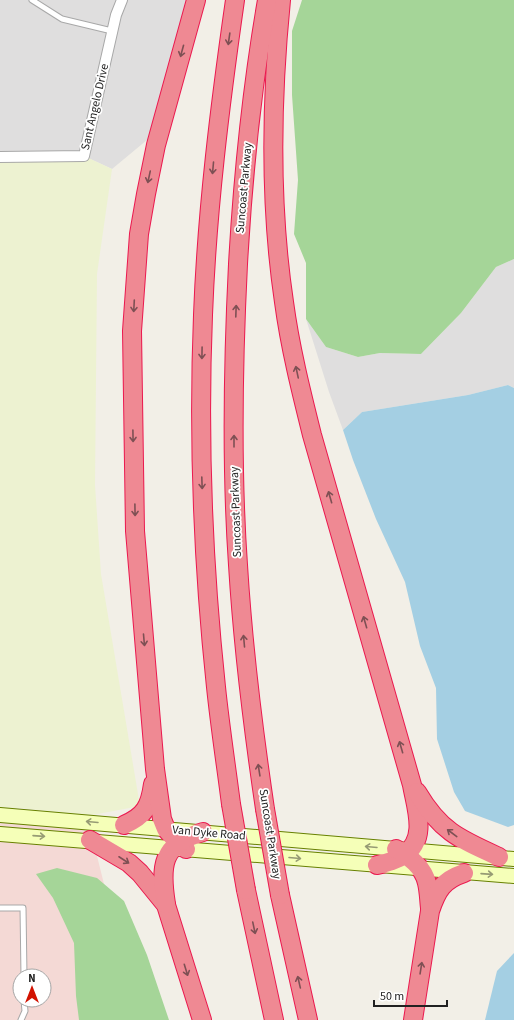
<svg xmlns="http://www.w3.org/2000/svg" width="514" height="1020" font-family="'Source Sans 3',sans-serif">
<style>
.residential{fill:#dfdede}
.commercial{fill:#f4d9d5;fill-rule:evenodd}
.farmland{fill:#edf2d1}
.forest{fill:#a5d598}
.water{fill:#a4cfe3}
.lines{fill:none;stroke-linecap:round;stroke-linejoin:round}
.lane-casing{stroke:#a8a8a8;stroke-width:7}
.street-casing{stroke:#a8a8a8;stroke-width:12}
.secondary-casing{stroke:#678000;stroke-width:16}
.highway-casing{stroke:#eb194f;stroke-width:20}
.lane{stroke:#fff;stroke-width:5}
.street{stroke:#fff;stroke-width:10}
.secondary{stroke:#f5ffb8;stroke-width:14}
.highway{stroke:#ef8993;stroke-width:18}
.highway-bridge-casing{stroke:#eb194f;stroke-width:20;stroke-linecap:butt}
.highway-bridge{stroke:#ef8993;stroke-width:18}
.oneway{stroke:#7e5054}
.oneway2{stroke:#969b74}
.labels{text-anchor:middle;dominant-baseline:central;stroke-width:3.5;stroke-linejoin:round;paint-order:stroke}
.street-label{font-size:12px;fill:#212121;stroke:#fff}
</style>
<rect width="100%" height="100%" fill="#f2efe7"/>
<g class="residential">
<polygon points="0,0 199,0 165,125 112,169 84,156 0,157"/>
<polygon points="514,259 514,388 508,385 468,395 362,412 343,430 329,392 306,319 326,347 358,357 380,353 421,354 461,313 496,267"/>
</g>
<path class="commercial" d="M37,810L87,816L138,1020H0V812ZM20,976H44V1000H20Z"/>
<polygon class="farmland" points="84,156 112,169 97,274 95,485 101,574 140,806 87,816 19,808 0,809 0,157"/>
<g class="forest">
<polygon points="302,0 514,0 514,259 496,267 461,313 421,354 380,353 358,357 326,347 306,319 306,263 294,234 298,180 292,95 292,31"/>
<polygon points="57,868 97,878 124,901 147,955 169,1020 79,1020 76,996 74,943 53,898 36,874"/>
</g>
<g class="water">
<polygon points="508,385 514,388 514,825 508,827 465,811 454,792 437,739 436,688 420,646 405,582 376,519 353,460 343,430 362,412 468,395"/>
<polygon points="514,953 514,1020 485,1020 497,971"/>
</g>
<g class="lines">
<g class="lane-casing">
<g id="lane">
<polyline points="32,0 62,19 112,31"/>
<polyline points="0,908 23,908 24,976"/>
<polyline points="21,1020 25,1011 24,1000"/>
</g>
</g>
<g class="street-casing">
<polyline id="street" points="0,157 84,156 116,15 122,0"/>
</g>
<g class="secondary-casing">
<g id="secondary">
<polyline points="0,815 514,859"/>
<polyline points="0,834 514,876"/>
</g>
</g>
<g class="highway-casing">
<g id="highway">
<path d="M281,0C271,101 269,201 284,302C290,347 301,391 312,435L412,785C416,808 428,839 404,855C396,861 386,863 377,865"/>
<path d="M417,792C440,831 459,839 499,857"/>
<path d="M231,804C226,765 220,726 216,687C203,564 198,439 203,315C207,209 220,105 235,0"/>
<path d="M265,809C253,728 243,647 238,565C231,465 233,364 238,264C243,175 252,87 267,0"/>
<path d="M124,825C145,816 150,806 153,784"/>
<polyline points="90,840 129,863 140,873 166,905 202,1020"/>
<polyline points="186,849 178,843 166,829 162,819 155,769 135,531 132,331 139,234 146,194 156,145 196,0"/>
<path d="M396,849C409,856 424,868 427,883C429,891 429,900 430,908"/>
<polyline points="246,890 274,1020"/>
<polyline points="280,895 308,1020"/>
<path d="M166,904C160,866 161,844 203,832"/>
<path d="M413,1020L430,911C437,890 443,880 464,873"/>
</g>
</g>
<use href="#lane" class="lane"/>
<use href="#street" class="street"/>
<use href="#secondary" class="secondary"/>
<use href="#highway" class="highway"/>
<g class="highway-bridge-casing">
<g id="highway-bridge">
<polyline points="231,804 246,890"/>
<polyline points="265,809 280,895"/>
</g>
</g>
<use href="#highway-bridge" class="highway-bridge"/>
</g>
<defs><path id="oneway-shaft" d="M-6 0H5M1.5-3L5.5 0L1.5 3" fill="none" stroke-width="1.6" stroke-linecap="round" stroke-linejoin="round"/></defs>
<g class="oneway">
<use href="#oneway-shaft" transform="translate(229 39) rotate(98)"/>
<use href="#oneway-shaft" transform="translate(182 51) rotate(105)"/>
<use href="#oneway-shaft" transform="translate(213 168) rotate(95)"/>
<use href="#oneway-shaft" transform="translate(149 177) rotate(102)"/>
<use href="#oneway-shaft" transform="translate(134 306) rotate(93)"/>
<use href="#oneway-shaft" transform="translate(236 311) rotate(-88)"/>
<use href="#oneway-shaft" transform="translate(202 353) rotate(91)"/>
<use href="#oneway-shaft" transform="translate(297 372) rotate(-102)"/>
<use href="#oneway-shaft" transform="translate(133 436) rotate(89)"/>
<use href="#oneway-shaft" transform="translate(234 441) rotate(-90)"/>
<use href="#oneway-shaft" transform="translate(202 483) rotate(88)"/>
<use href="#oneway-shaft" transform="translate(330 497) rotate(-106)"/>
<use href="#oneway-shaft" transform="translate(135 510) rotate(89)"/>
<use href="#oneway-shaft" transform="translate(365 622) rotate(-106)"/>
<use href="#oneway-shaft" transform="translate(144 640) rotate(85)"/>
<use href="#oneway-shaft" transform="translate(244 641) rotate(-95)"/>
<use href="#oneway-shaft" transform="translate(401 747) rotate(-106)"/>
<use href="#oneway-shaft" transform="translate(259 770) rotate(-99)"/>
<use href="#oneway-shaft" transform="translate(452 833) rotate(-143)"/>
<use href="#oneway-shaft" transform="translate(124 860) rotate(33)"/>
<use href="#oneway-shaft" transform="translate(254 928) rotate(78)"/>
<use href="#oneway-shaft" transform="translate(421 968) rotate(-81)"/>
<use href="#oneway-shaft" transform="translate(186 970) rotate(73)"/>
<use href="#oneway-shaft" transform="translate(299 982) rotate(-103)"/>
</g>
<g class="oneway2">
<use href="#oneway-shaft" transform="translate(92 822) rotate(-175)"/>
<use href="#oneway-shaft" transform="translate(39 836) rotate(4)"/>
<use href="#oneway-shaft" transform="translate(371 847) rotate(-175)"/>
<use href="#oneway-shaft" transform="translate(295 858) rotate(5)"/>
<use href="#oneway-shaft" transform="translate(487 874) rotate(4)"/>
</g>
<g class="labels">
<g class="street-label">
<text transform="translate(95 107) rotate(-77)">Sant Angelo Drive</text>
<text transform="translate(244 188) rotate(-85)">Suncoast Parkway</text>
<text transform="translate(236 512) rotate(-92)">Suncoast Parkway</text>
<text transform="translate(209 833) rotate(5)">Van Dyke Road</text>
<text transform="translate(270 834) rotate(81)">Suncoast Parkway</text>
</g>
</g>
<g transform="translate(32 988)"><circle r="19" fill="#ffffff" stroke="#a6a6a6"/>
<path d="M0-3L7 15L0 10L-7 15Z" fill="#d21200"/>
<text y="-6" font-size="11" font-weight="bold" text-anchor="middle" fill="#212121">N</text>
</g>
<path d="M374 1000v6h73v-6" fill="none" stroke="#212121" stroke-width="2"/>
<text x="380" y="1000" font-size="12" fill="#212121" stroke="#ffffff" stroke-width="3" paint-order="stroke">50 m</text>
</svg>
